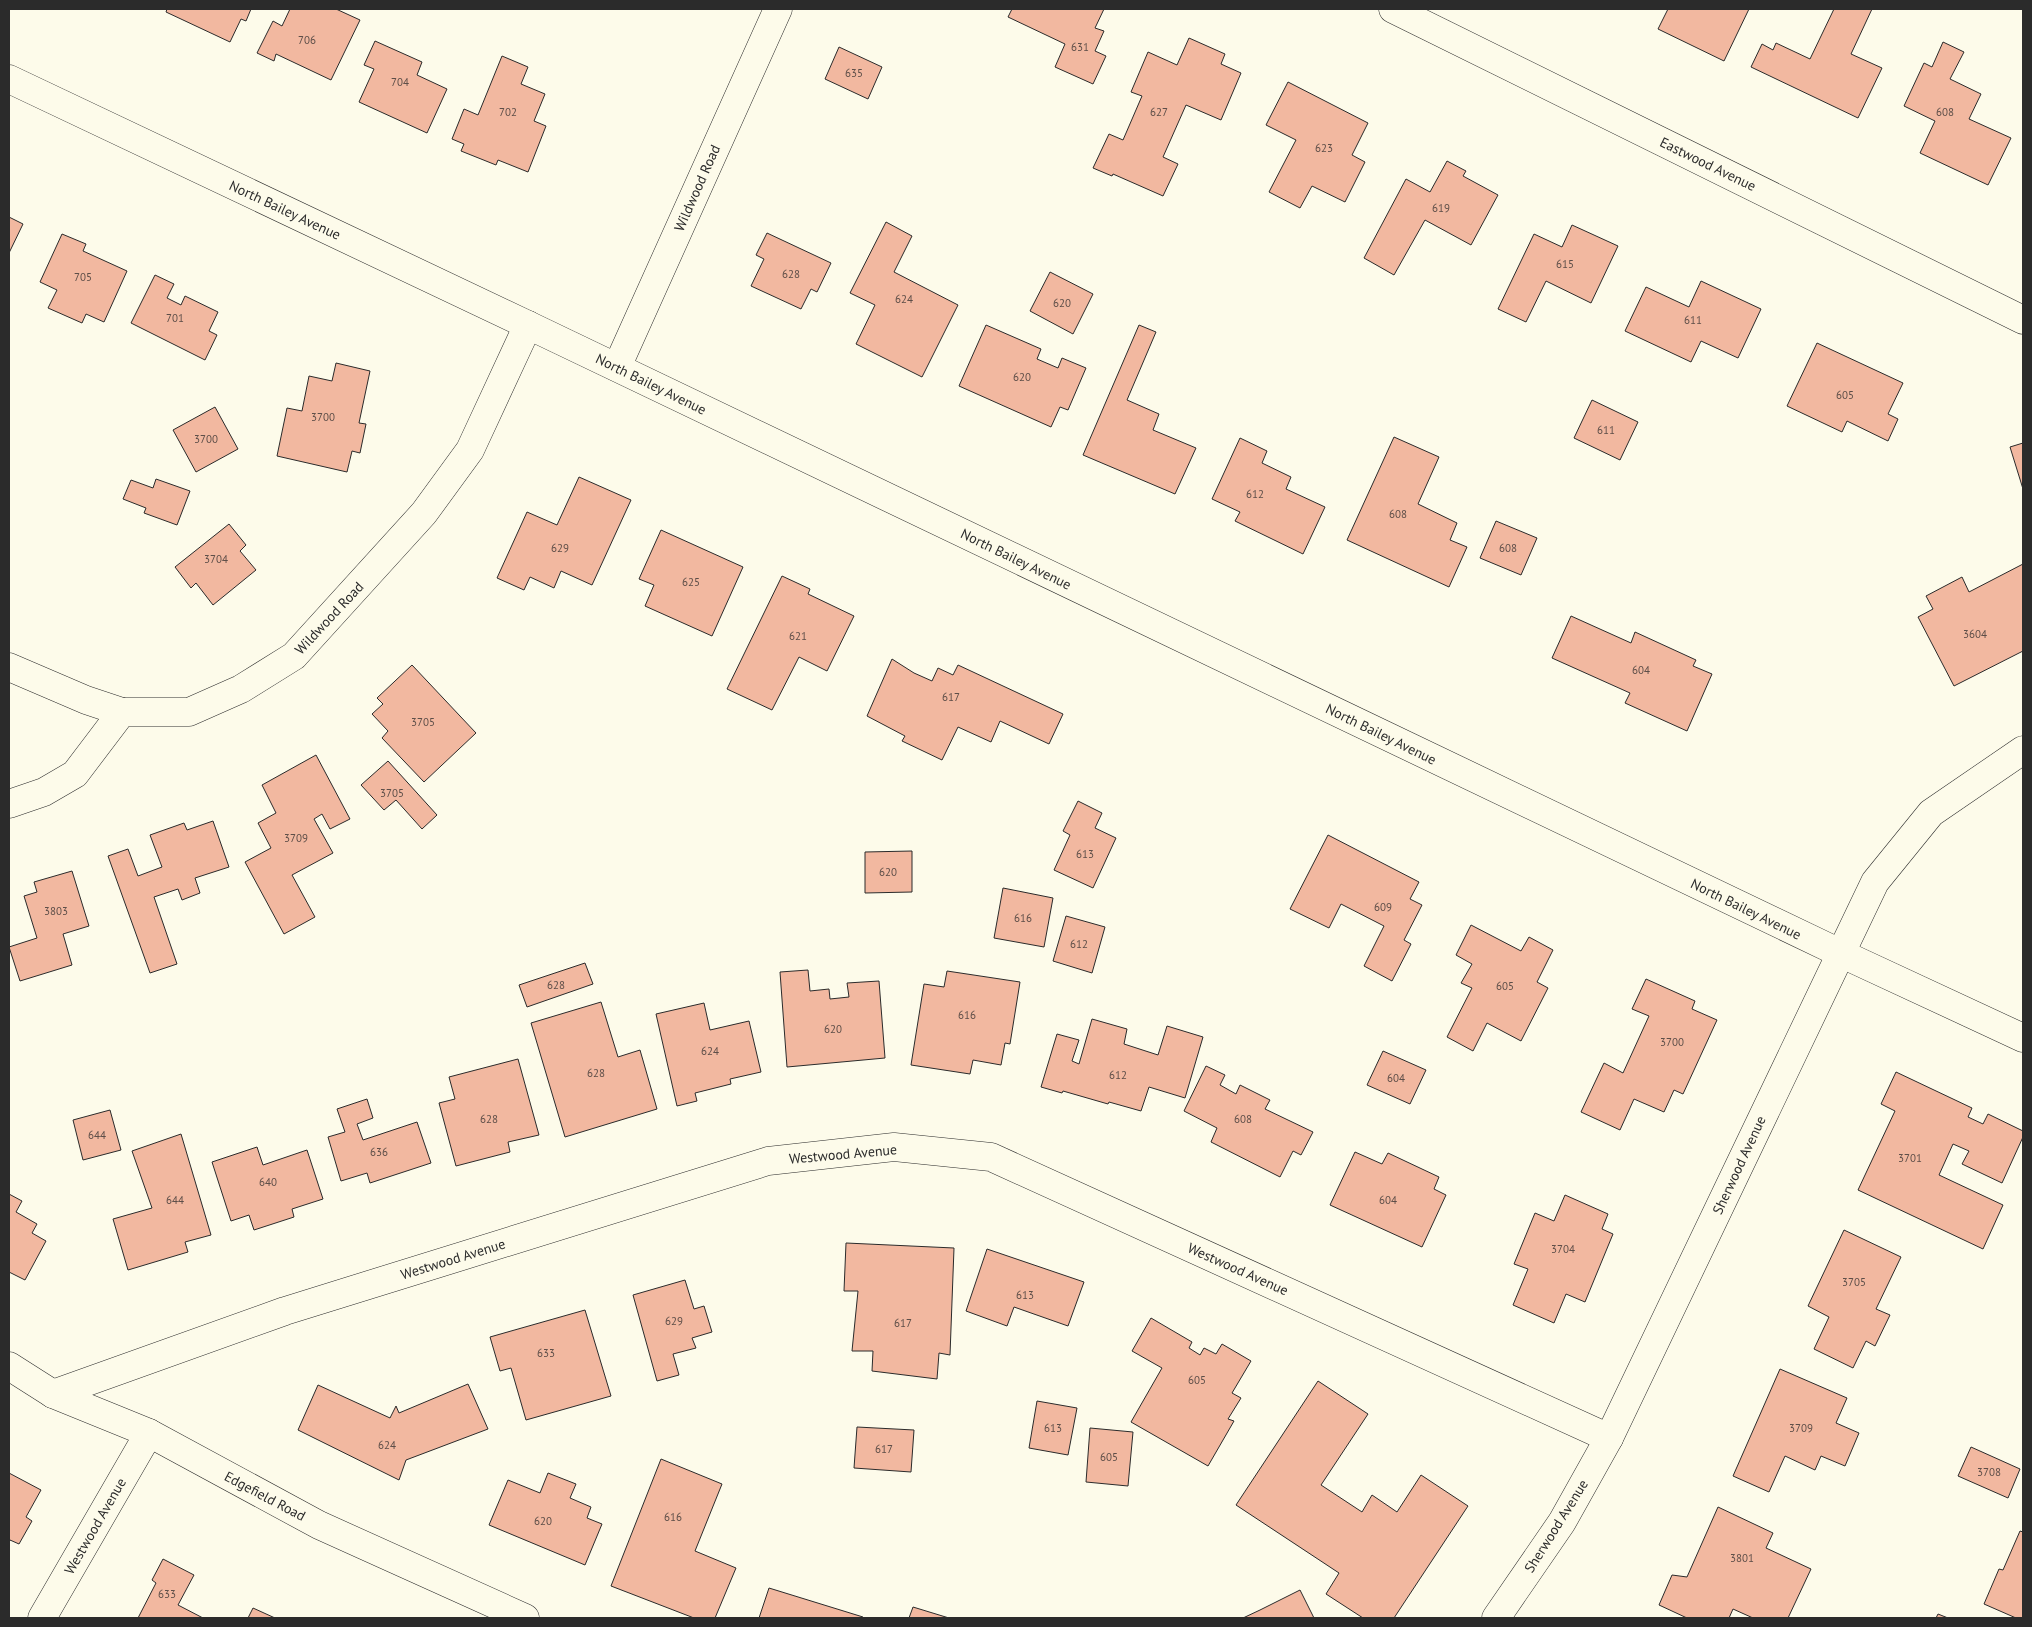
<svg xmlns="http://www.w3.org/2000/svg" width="2032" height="1627" font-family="'PT Sans',sans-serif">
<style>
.building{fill:#f2b8a0;stroke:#2b2b2b}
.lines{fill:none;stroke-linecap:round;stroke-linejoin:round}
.minor-casing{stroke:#2b2b2b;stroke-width:29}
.minor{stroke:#fdfbea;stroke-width:28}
.labels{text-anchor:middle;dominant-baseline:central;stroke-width:4;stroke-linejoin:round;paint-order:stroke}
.number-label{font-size:11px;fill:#5d4e48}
.street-label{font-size:14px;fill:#2b2b2b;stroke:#fdfbea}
</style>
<rect width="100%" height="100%" fill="#fdfbea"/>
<g class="building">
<polygon points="167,9 251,9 246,21 241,19 230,42 166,12"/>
<polygon points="290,9 336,9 360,20 331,80 276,54 274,61 257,53 273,21 282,26"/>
<polygon points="1012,9 1104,9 1095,28 1104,31 1095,51 1106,56 1093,84 1055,67 1065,44 1008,17"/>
<polygon points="1668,9 1749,9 1724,61 1658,29"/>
<polygon points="1834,9 1872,9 1851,54 1882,68 1858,118 1751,67 1762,44 1773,50 1776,43 1810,59"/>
<polygon points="1189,38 1225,54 1221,64 1241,73 1221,120 1186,105 1163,157 1178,164 1163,196 1113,174 1112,176 1093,168 1109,134 1123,140 1142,96 1131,92 1148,52 1177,65"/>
<polygon points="375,41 422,62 417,75 447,89 427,133 359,102 374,69 364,65"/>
<polygon points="1943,42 1964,52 1950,79 1981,94 1969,119 2011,138 1988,185 1920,153 1935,121 1904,106 1924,63 1932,67"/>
<polygon points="839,47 882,67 868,99 825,79"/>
<polygon points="502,56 528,67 521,84 545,94 534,121 546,126 528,172 498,160 496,165 461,151 464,144 452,139 464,109 478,115"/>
<polygon points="1288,82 1368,123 1352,155 1365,162 1345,202 1312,186 1300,208 1269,192 1296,140 1266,125"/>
<polygon points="1447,161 1466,171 1463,176 1498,195 1471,245 1425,220 1394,275 1364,258 1406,179 1430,192"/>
<polygon points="9,217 23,224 9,253"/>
<polygon points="886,222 912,236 894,272 958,305 922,377 856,344 875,305 850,293"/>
<polygon points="1572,225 1618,246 1591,303 1546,281 1526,322 1498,309 1534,234 1562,247"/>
<polygon points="767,233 831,263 817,292 811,289 801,309 751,286 764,259 756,255"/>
<polygon points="62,234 86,244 83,251 127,271 104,322 86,314 82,323 48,308 57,290 40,282"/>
<polygon points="1050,272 1093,294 1073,334 1030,311"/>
<polygon points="155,275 174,284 167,298 181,305 185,296 218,312 209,331 217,335 205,360 131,323"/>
<polygon points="1701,281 1761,309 1738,358 1701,341 1691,362 1625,331 1646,287 1689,307"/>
<polygon points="986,325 1041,349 1037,359 1058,368 1062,358 1086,368 1068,410 1060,407 1051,427 959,386"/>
<polygon points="1139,325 1156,332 1127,400 1159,414 1153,430 1196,448 1175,494 1083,455"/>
<polygon points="1817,343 1903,383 1888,414 1898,419 1888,441 1847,421 1842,432 1787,406"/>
<polygon points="336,363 370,371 359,423 366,424 360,453 352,451 347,472 277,456 287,408 302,411 309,376 332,381"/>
<polygon points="1592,400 1638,422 1620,460 1574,438"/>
<polygon points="215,407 238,449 196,472 173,430"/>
<polygon points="1394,437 1439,457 1418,504 1457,523 1450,540 1467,547 1449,587 1347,540"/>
<polygon points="1240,438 1267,451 1262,463 1291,477 1286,489 1325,507 1303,554 1235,521 1240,512 1212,499"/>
<polygon points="2023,443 2023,489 2010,447"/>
<polygon points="579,477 631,500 592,585 561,571 554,588 530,577 524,590 497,578 527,512 557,525"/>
<polygon points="156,479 190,491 177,525 144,513 146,508 123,499 131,480 153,488"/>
<polygon points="1496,521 1537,538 1521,575 1480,558"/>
<polygon points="229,524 246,545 240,551 256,570 213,605 196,583 191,588 175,567"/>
<polygon points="661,530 743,567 712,636 645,606 654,585 639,579"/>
<polygon points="2023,564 2023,651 1954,686 1918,617 1933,609 1926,596 1962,577 1969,592"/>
<polygon points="782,576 810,589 808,594 854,616 827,671 799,657 772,710 727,689"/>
<polygon points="1571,616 1631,643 1635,632 1696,660 1693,666 1712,674 1687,731 1625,703 1630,693 1552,658"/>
<polygon points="892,659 914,673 932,681 938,668 953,675 958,665 1063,714 1049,744 1000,721 991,742 958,727 942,760 902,741 905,736 867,716"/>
<polygon points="412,665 476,733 424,782 382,738 388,731 372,714 383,704 377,698"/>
<polygon points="316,755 350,819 330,829 322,814 314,819 333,853 292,875 315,917 284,934 245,862 271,848 258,823 276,813 262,785"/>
<polygon points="388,761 437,815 422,829 396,800 384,810 361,785"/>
<polygon points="1078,801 1102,813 1095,828 1116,838 1093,888 1054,870 1070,835 1063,831"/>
<polygon points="213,821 229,867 195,878 200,893 182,900 178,889 154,897 177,964 150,973 108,856 128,849 138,876 162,867 150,835 184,823 187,830"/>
<polygon points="1328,835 1419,882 1410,899 1422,905 1404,940 1411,944 1392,981 1364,966 1384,926 1341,904 1329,928 1290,909"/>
<polygon points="912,851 912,892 865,893 865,852"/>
<polygon points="72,871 89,926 63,934 72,965 20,981 9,947 37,938 24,896 37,892 34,882"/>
<polygon points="1003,888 1053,898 1044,947 994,938"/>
<polygon points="1066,916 1105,927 1092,973 1053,961"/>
<polygon points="1471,925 1521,951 1529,937 1553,950 1537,982 1548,988 1521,1041 1487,1023 1473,1051 1447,1037 1472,988 1461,983 1472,964 1456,955"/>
<polygon points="585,963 593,984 527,1007 519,985"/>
<polygon points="808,970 810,991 829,989 830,999 849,997 847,983 879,981 885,1058 787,1067 780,972"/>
<polygon points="947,971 1020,982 1010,1044 1005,1043 1001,1065 973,1060 970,1074 911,1065 924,984 944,987"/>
<polygon points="1646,979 1695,1001 1692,1009 1717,1020 1683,1094 1674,1090 1664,1112 1634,1099 1620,1130 1581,1112 1604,1063 1623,1073 1649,1016 1632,1009"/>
<polygon points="601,1002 618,1057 640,1050 657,1109 565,1137 531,1023"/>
<polygon points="704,1003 710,1030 749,1021 761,1072 730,1079 731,1084 695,1093 697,1101 677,1106 656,1014"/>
<polygon points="1092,1019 1127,1029 1124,1044 1158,1055 1167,1026 1203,1037 1185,1098 1149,1087 1141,1111 1109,1102 1108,1104 1063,1091 1062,1093 1041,1087 1057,1034 1079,1040 1072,1061 1079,1064"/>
<polygon points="1383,1051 1426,1070 1410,1104 1367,1085"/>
<polygon points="518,1059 539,1135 508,1142 510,1152 456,1166 439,1103 455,1099 449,1077"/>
<polygon points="1206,1066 1225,1075 1220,1085 1236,1094 1240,1085 1270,1100 1265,1109 1313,1132 1301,1155 1293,1151 1280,1177 1211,1142 1217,1128 1184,1111"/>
<polygon points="1896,1072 1972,1108 1968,1117 1983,1124 1988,1114 2023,1131 2023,1137 2002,1183 1962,1164 1969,1151 1953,1144 1939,1175 2003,1205 1983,1249 1858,1190 1895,1111 1881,1104"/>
<polygon points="367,1099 373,1118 357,1124 363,1140 417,1122 431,1163 370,1183 367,1173 341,1181 328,1137 345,1132 337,1109"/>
<polygon points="110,1110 121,1150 83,1160 73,1120"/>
<polygon points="181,1134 211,1235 185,1242 188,1252 128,1270 113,1219 152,1208 132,1151"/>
<polygon points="257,1147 263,1165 307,1150 323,1199 292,1209 294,1217 254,1230 249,1215 231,1221 212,1162"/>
<polygon points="1355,1152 1382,1164 1388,1153 1439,1177 1434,1189 1446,1195 1422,1247 1330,1205"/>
<polygon points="9,1194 22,1201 16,1212 37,1224 32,1233 46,1241 25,1280 9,1272"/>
<polygon points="1565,1195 1608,1214 1602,1229 1613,1234 1585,1302 1566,1294 1554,1323 1513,1305 1528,1269 1514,1264 1535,1213 1554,1221"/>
<polygon points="1844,1230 1901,1257 1876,1309 1890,1315 1875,1346 1866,1341 1853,1368 1814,1349 1829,1317 1808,1306"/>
<polygon points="846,1243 954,1248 950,1355 939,1353 937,1379 872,1371 873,1351 852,1351 858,1291 844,1291"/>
<polygon points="987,1249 1084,1282 1068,1326 1014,1307 1007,1326 966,1311"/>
<polygon points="685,1280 694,1309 704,1306 712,1332 692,1338 696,1348 673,1354 679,1375 657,1381 633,1295"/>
<polygon points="585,1310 611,1396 526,1420 511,1368 500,1371 490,1337"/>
<polygon points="1151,1318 1192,1342 1189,1348 1200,1355 1204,1348 1216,1354 1222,1344 1251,1361 1232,1393 1241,1398 1228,1419 1234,1421 1208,1466 1131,1422 1162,1368 1132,1351"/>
<polygon points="1780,1369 1847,1398 1836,1423 1859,1433 1845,1466 1821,1456 1815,1470 1785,1456 1769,1492 1733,1476"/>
<polygon points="1318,1381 1368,1414 1321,1485 1362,1512 1372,1495 1397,1512 1421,1475 1468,1506 1394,1618 1363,1618 1326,1594 1339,1573 1236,1505"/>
<polygon points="468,1384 488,1429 406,1460 399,1480 298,1430 318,1385 390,1418 396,1406 399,1413"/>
<polygon points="1037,1401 1077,1408 1068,1455 1029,1448"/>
<polygon points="857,1427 914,1430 911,1472 854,1468"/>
<polygon points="1090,1428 1133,1432 1128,1486 1086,1482"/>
<polygon points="1971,1447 2020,1469 2008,1498 1958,1476"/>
<polygon points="661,1459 722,1484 695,1551 736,1568 715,1618 694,1618 611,1586"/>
<polygon points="9,1473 41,1490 26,1517 32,1521 19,1544 10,1540 9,1543"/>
<polygon points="548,1473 576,1484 570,1498 591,1507 587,1518 602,1524 585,1565 489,1525 508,1480 540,1493"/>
<polygon points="1718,1507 1773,1533 1766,1548 1811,1569 1788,1618 1753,1618 1733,1609 1729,1618 1687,1618 1659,1605 1672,1575 1687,1577"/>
<polygon points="2020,1531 2023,1532 2023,1618 2016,1618 1984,1604 1999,1569 2003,1570"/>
<polygon points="163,1559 194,1575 178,1605 203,1618 138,1618 156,1583 152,1580"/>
<polygon points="769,1588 863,1617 863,1618 759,1618"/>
<polygon points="1300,1590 1314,1618 1243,1618 1260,1610"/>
<polygon points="913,1607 949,1618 909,1618"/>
<polygon points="253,1608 275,1618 248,1618"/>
<polygon points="1938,1614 1948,1618 1936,1618"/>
</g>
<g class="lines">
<g class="minor-casing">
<g id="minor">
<polyline points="1393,9 2023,320"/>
<polyline points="9,79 528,325 1840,953 2023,1038"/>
<polyline points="617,367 778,9"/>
<polyline points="9,667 86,700 122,712"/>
<polyline points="9,804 44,792 75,774 122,712 189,712 241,689 294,656 424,513 470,450 528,325"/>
<polyline points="9,1366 53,1394 149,1433 319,1525 525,1618"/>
<polyline points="53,1394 285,1311 768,1161 894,1147 991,1157 1609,1438"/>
<polyline points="42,1618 149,1433"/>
<polyline points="1496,1618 1562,1522 1609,1438 1875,882 1931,813 2023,750"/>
</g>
</g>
<use href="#minor" class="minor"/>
</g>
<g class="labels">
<g class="number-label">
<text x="307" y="40">706</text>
<text x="1080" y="47">631</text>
<text x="854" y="73">635</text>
<text x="400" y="82">704</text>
<text x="508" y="112">702</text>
<text x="1159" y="112">627</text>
<text x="1945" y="112">608</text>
<text x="1324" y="148">623</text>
<text x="1441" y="208">619</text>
<text x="1565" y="264">615</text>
<text x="791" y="274">628</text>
<text x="83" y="277">705</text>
<text x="904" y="299">624</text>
<text x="1062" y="303">620</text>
<text x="175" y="318">701</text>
<text x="1693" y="320">611</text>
<text x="1022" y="377">620</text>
<text x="1845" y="395">605</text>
<text x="323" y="417">3700</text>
<text x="1606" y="430">611</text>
<text x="206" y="439">3700</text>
<text x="1255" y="494">612</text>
<text x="1398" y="514">608</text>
<text x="560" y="548">629</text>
<text x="1508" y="548">608</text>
<text x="216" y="559">3704</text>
<text x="691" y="582">625</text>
<text x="1975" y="634">3604</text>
<text x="798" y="636">621</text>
<text x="1641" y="670">604</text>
<text x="951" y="697">617</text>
<text x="423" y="722">3705</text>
<text x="392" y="793">3705</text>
<text x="296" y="838">3709</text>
<text x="1085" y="854">613</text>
<text x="888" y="872">620</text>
<text x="1383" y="907">609</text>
<text x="56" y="911">3803</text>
<text x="1023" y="918">616</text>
<text x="1079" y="944">612</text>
<text x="556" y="985">628</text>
<text x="1505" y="986">605</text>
<text x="967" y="1015">616</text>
<text x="833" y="1029">620</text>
<text x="1672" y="1042">3700</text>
<text x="710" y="1051">624</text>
<text x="596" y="1073">628</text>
<text x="1118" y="1075">612</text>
<text x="1396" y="1078">604</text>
<text x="489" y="1119">628</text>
<text x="1243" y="1119">608</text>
<text x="97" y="1135">644</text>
<text x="379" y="1152">636</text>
<text x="1910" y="1158">3701</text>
<text x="268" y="1182">640</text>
<text x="175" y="1200">644</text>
<text x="1388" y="1200">604</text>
<text x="1563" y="1249">3704</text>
<text x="1854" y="1282">3705</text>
<text x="1025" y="1295">613</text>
<text x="674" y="1321">629</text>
<text x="903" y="1323">617</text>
<text x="546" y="1353">633</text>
<text x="1197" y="1380">605</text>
<text x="1053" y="1428">613</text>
<text x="1801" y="1428">3709</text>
<text x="387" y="1445">624</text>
<text x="884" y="1449">617</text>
<text x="1109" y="1457">605</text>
<text x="1989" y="1472">3708</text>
<text x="673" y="1517">616</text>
<text x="543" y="1521">620</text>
<text x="1742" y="1558">3801</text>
<text x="167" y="1594">633</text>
</g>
<g class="street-label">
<text transform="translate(1708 164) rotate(26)">Eastwood Avenue</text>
<text transform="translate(697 188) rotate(-66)">Wildwood Road</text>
<text transform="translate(285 210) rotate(25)">North Bailey Avenue</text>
<text transform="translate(651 384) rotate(26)">North Bailey Avenue</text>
<text transform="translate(1016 559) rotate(26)">North Bailey Avenue</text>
<text transform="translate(329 618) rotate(-47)">Wildwood Road</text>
<text transform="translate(1381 734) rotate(26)">North Bailey Avenue</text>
<text transform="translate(1746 909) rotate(26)">North Bailey Avenue</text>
<text transform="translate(843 1154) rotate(-5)">Westwood Avenue</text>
<text transform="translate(1739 1165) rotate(-65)">Sherwood Avenue</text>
<text transform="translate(453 1259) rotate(-17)">Westwood Avenue</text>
<text transform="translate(1238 1269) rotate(24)">Westwood Avenue</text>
<text transform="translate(265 1496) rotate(28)">Edgefield Road</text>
<text transform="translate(95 1526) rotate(-60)">Westwood Avenue</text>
<text transform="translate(1556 1526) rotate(-58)">Sherwood Avenue</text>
</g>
</g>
<rect width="2032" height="1627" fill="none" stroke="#2b2b2b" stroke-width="20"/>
</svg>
